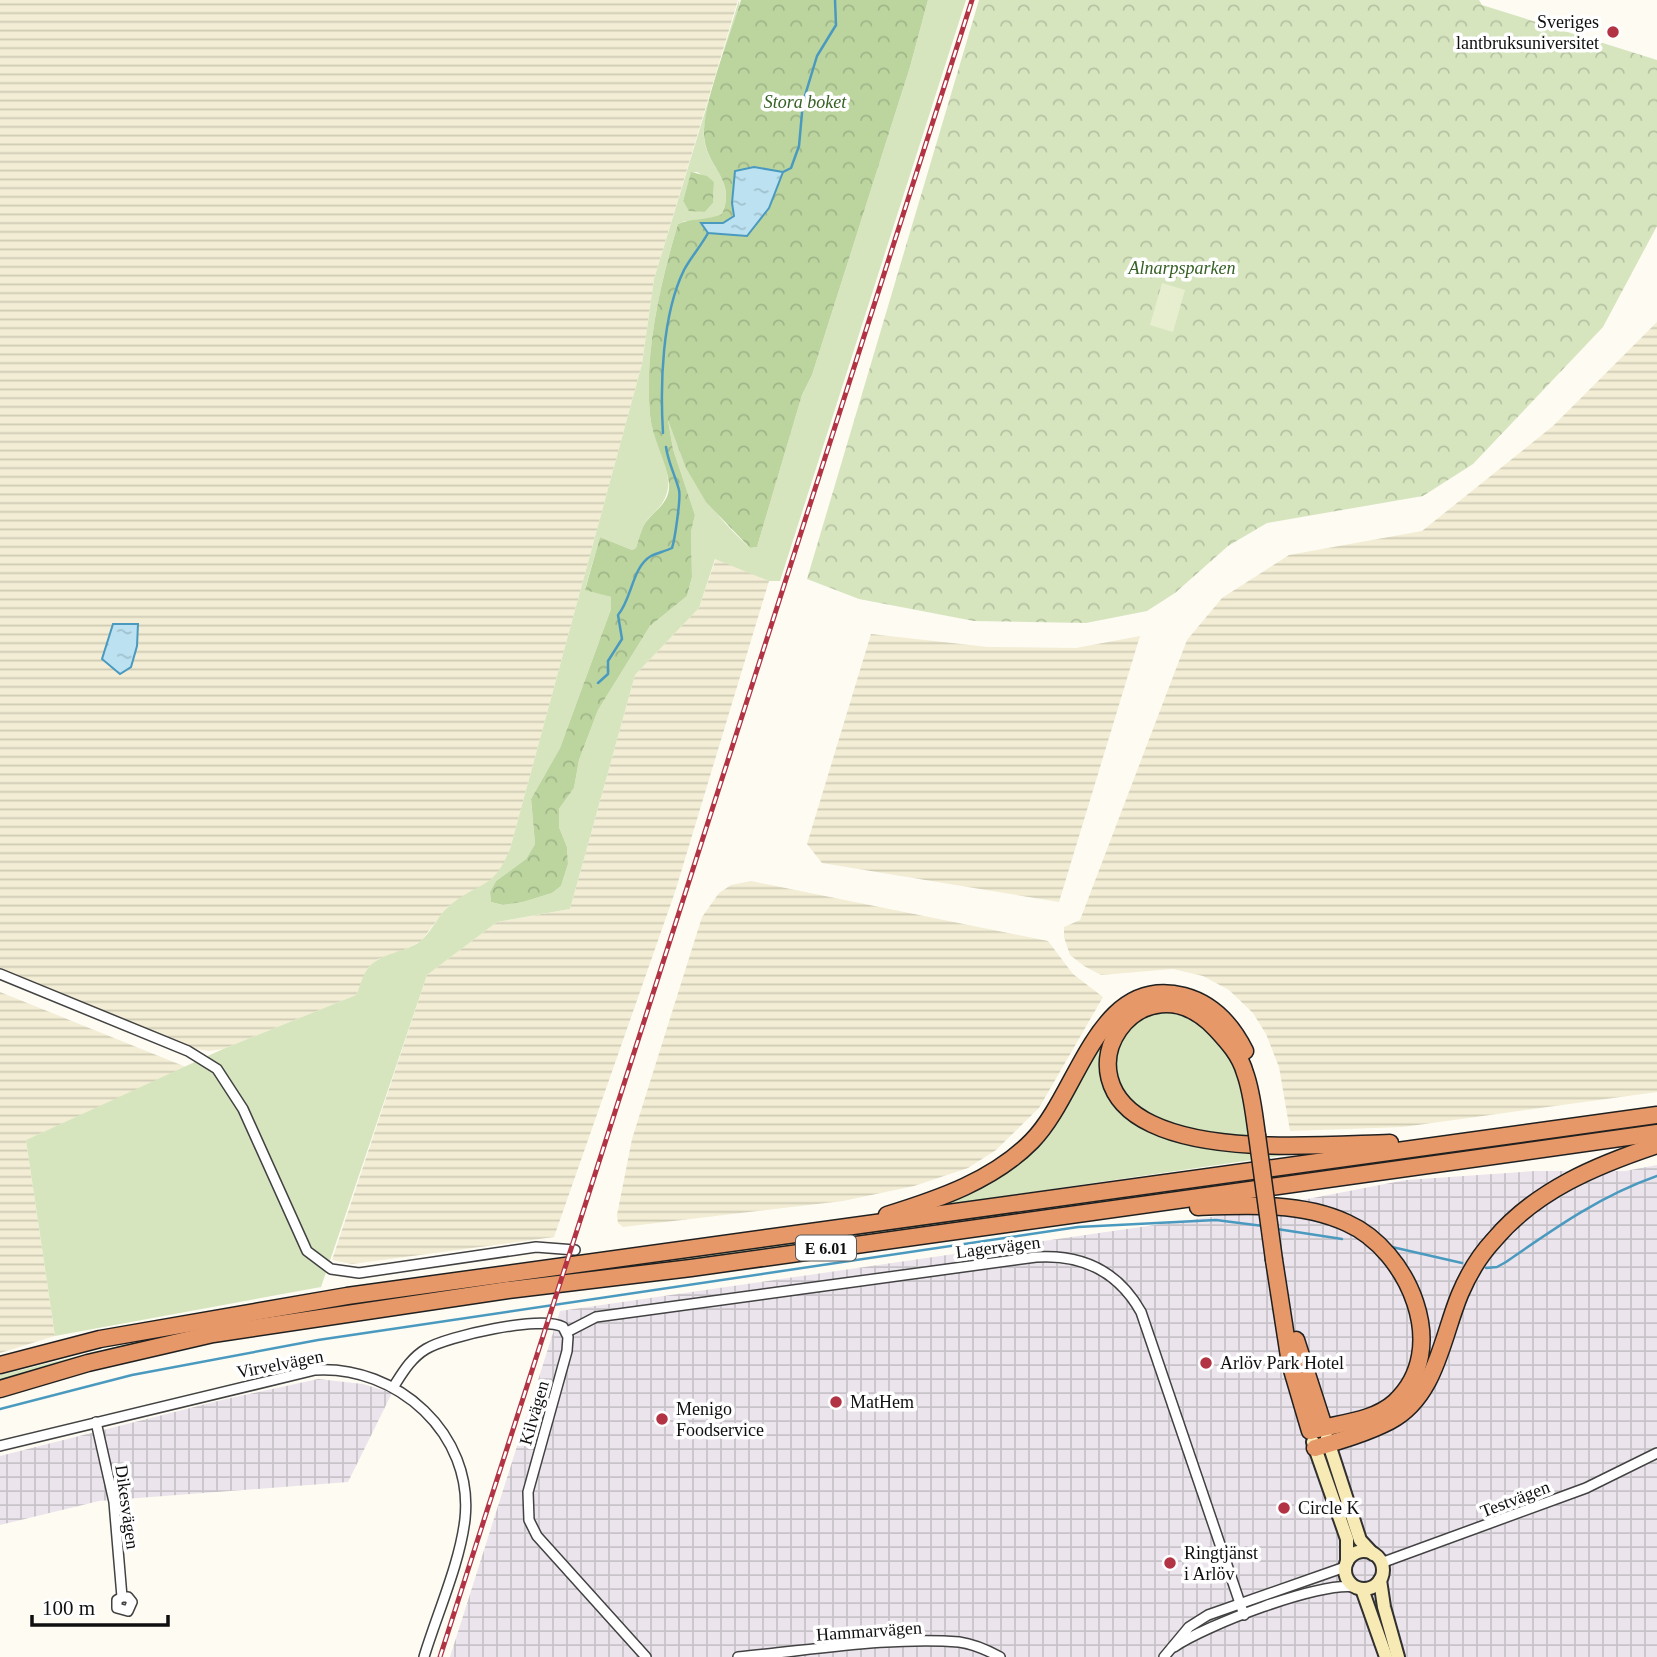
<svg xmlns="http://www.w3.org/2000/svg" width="1657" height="1657" font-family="'Times New Roman',serif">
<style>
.industrial{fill:url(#industrial-grid)}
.farmland{fill:url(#farmland-rules)}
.grass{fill:#d6e5be;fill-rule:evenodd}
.forest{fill:url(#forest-crowns)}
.park{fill:url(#park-crowns)}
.pitch{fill:#e6eecf}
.water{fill:url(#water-ripples);stroke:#4a9ac0;stroke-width:2}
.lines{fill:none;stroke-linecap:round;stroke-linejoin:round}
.stream{stroke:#4a9ac0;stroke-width:2.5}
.street-casing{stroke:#424242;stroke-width:12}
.secondary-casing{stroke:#313131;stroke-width:16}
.highway-casing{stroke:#202020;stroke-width:19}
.street{stroke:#fff;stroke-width:9}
.secondary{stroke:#f7eab4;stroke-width:12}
.highway{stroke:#e69868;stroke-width:16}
.rail-casing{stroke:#b23444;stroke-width:5}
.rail{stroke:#fff;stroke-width:2.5;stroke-dasharray:8;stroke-linecap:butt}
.highway-bridge-casing{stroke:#202020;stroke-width:19;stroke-linecap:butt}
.highway-bridge{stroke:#e69868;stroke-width:16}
.poi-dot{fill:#b23444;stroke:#fff;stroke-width:2.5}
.labels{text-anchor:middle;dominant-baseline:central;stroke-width:7;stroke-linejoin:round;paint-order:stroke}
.shield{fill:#fff;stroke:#575757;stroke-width:2}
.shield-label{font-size:16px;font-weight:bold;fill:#0f0f0f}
.poi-label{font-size:18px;fill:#0f0f0f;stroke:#fff;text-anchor:start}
.park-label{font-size:18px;font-style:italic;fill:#366125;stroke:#fff}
.street-label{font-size:18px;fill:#0f0f0f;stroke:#fff}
</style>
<defs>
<pattern id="industrial-grid" width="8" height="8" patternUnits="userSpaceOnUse" patternTransform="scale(1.75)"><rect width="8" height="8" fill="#ebe4ec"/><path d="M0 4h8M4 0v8" fill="none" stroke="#c8c2c9"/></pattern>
<pattern id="farmland-rules" width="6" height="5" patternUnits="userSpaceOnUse" patternTransform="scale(1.75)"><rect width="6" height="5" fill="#f2edd4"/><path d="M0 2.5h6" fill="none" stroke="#cecab5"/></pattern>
<pattern id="forest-crowns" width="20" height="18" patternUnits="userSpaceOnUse" patternTransform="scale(1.75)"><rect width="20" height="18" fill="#bcd59f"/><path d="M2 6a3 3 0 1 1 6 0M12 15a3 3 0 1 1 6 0" fill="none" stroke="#a0b688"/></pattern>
<pattern id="park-crowns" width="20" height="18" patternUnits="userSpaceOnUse" patternTransform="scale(1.75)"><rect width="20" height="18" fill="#d6e5be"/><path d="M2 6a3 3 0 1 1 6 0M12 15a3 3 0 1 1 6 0" fill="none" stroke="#b6c3a2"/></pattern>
<pattern id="water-ripples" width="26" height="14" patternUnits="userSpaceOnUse" patternTransform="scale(1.75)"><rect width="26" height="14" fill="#bce1f0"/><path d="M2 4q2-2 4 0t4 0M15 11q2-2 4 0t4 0" fill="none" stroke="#a0c0cd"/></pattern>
</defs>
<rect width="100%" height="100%" fill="#fefbf2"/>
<g class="industrial">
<polygon points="1657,1165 1657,1657 450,1657 560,1311 1224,1215 1406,1180 1535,1171 1625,1171"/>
<polygon points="318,1379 363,1384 392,1393 348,1482 99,1501 0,1525 0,1456 226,1399"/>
</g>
<g class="farmland">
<polygon points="0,0 738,0 654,279 642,364 510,849 502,872 488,884 447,907 421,941 396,954 378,959 368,968 356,995 223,1049 209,1051 190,1048 0,970"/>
<polygon points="1657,322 1657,1092 1403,1127 1290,1131 1279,1067 1266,1034 1253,1013 1229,990 1203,976 1173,969 1101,975 1084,966 1070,955 1064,937 1064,927 1080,920 1187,640 1222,598 1289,555 1422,531 1553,426"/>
<polygon points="716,558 769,581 675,892 554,1237 352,1264 332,1260 427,975 497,922 570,909 635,675 699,608"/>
<polygon points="871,634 988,647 1076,648 1140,636 1059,902 822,863 807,844"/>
<polygon points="751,881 1048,941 1073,974 1103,997 1039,1108 996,1150 968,1168 914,1186 843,1201 623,1227 618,1223 617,1215 632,1139 702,917 719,893 731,885"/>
<polygon points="0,992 186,1067 26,1140 55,1336 0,1353"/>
</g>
<g class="grass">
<path d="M739,0C743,12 707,103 704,129C701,167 738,175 722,214L705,221H685L678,224C660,284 644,353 650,415C652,436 671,470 668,488C664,510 651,511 643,527C640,534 638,541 636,548L632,550L600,537L585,589L611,597V609L560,748L531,799L535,844L526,859L496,881L490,892L491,902L503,905L523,902L552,893L561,886L568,864L567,847L559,827V809L574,788L579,760L598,710L650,626L687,596L692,577L691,532L695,515L673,449L667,414C688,474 703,505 750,548L757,547L802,395L812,375L910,67L928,0H966L780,581H769L715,559L699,608L635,675L570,909L497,922L427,975L321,1287L55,1336L26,1140L223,1049L356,995C361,986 362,974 370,966C381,954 403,952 418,943C431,934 437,916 449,906C479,881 494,890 510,849L642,364L654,279ZM697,172L714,182L713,203L705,212L689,210L683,201L691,173Z"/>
<path d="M1165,1012L1197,1019L1235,1061L1253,1140C1226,1136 1182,1134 1158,1121C1150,1116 1137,1110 1131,1103C1100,1067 1118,1018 1165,1012Z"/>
<polygon points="1117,1015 1101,1060 1110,1094 1198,1143 1292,1154 943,1205 941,1202 1062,1112"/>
<polygon points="1657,1117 1657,1124 323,1314 0,1381 0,1375 143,1340 325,1308"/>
</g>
<g class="forest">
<path d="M741,0H928L910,67L812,375L802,395L757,547L750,548L706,502L686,468L668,420L673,449L695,515L691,532L692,577L687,596L650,626L598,710L579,760L574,788L559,809V827L567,847L568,864L561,886L552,893L523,902L503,905L491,902L490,892L496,881L526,859L535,844L531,799L560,748L611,609V597L585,590L600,537L632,550L636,548C638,541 640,534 643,527C650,512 671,505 669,483C666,460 652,438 650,415C644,353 660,284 678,224C690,218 705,221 722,214C738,176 702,168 704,129C707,92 730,37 741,0Z"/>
<polygon points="691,172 707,176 714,182 713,203 705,212 689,211 683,201"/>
</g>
<polygon class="park" points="979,0 1479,0 1482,5 1657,60 1657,226 1603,327 1473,464 1423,496 1267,523 1228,546 1175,593 1147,611 1086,623 974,621 859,599 807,579"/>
<polygon class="pitch" points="1162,283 1185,290 1173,332 1150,325"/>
<g class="water">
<polygon points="754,167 783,172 769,208 747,236 708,233 701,223 723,223 734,216 732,203 735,171"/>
<polygon points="113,624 138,624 137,646 131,667 120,674 102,659"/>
</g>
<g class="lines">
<g class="stream">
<polyline points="783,172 791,168 799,146 803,102 817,56 836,25 835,0"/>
<path d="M663,433C660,384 662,315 684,270C691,257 701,246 708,233"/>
<path d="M598,683L608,674V661L622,639L618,615C632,599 632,567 651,556C657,553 666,551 672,548C675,539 681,497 679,490C675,475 668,462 666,447"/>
<polyline points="1277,1229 1342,1239"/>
<polyline points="1392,1247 1462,1263"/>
<path d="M1486,1268L1497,1267L1506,1262C1555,1228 1600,1196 1657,1176"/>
<polyline points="0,1409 132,1375 318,1340 1078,1227 1216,1220 1263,1226"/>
</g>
<g class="street-casing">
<g id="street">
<polyline points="0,974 188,1051 217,1069 243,1109 307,1251 331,1269 359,1273 536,1247 575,1250"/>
<path d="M567,1332L596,1317L1036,1257C1082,1254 1118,1271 1141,1312L1244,1615"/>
<path d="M394,1386C403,1372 411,1358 426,1349C447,1336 542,1315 563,1327L568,1337L567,1351L528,1492L529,1520L537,1536L646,1657"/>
<polyline points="96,1422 114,1502 122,1597 117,1600 117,1608 128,1611 132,1602 128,1597 122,1597"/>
<path d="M0,1446L315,1370C397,1365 474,1434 465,1519C460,1563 437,1614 424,1657"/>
<polyline points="1381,1563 1586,1488 1657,1453"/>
<path d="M1174,1647C1204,1626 1320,1581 1355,1587"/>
<path d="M738,1657C806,1651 893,1636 959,1642C974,1644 987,1650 1000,1657"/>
<polyline points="1164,1657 1189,1627 1208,1615 1345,1567"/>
</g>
</g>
<g class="secondary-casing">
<g id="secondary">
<polyline points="1327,1438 1360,1540 1373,1554"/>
<polyline points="1313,1442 1347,1539 1347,1562"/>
<circle cx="1364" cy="1570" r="19"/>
<polyline points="1380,1580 1384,1607 1398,1657"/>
<polyline points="1362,1589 1386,1657"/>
</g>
</g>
<g class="highway-casing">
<g id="highway">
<path d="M1257,1135C1254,1115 1252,1092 1245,1073C1240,1055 1228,1042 1216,1029C1143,951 1052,1077 1152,1124C1215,1154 1321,1145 1390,1143"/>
<path d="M1198,1207C1246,1205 1302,1202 1347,1223C1408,1250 1452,1349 1395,1402C1373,1422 1338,1423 1310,1431L1290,1363L1274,1260"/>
<path d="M887,1215C939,1199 994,1180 1032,1141C1080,1092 1097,974 1184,996C1214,1004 1232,1025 1245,1051"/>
<polyline points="1296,1340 1324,1427"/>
<polyline points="0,1365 100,1339 347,1296 1657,1115"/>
<polyline points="0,1389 88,1363 213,1334 508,1290 691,1268 1657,1133"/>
<path d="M1315,1448C1339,1441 1367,1433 1390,1421C1436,1397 1442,1337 1460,1294C1468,1275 1480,1255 1494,1240C1536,1190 1597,1165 1657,1145"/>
</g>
</g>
<use href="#street" class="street"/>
<use href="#secondary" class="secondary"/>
<use href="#highway" class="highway"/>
<g class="rail-casing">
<polyline id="rail" points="440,1657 972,0"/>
</g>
<use href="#rail" class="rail"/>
<g class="highway-bridge-casing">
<polyline id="highway-bridge" points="1257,1135 1274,1260"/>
</g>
<use href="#highway-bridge" class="highway-bridge"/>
</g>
<g class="poi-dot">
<circle cx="1613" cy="32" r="7"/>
<circle cx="1206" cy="1363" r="7"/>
<circle cx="836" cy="1402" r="7"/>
<circle cx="662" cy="1419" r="7"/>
<circle cx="1284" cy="1508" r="7"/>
<circle cx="1170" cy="1563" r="7"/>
</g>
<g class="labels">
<rect class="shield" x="796" y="1235.5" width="60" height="25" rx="5"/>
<g class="shield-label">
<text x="826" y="1248">E 6.01</text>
</g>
<g class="poi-label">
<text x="1599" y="22" text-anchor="end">Sveriges<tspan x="1599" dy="21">lantbruksuniversitet</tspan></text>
<text x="1220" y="1363">Arlöv Park Hotel</text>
<text x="850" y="1402">MatHem</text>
<text x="676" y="1409">Menigo<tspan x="676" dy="21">Foodservice</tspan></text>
<text x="1298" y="1508">Circle K</text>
<text x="1184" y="1553">Ringtjänst<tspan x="1184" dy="21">i Arlöv</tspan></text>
</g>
<g class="park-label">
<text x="805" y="102">Stora boket</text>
<text x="1182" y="268">Alnarpsparken</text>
</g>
<g class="street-label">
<text transform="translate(998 1247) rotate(-7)">Lagervägen</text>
<text transform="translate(280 1364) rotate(-11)">Virvelvägen</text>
<text transform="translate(534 1413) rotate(-74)">Kilvägen</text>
<text transform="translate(1515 1499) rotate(-21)">Testvägen</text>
<text transform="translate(127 1507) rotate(82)">Dikesvägen</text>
<text transform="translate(869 1631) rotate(-4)">Hammarvägen</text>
</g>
</g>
<path d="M32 1615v10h136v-10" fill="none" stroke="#0f0f0f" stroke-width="3.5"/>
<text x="42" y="1615" font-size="21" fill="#0f0f0f" stroke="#ffffff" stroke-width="5" paint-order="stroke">100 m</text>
</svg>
